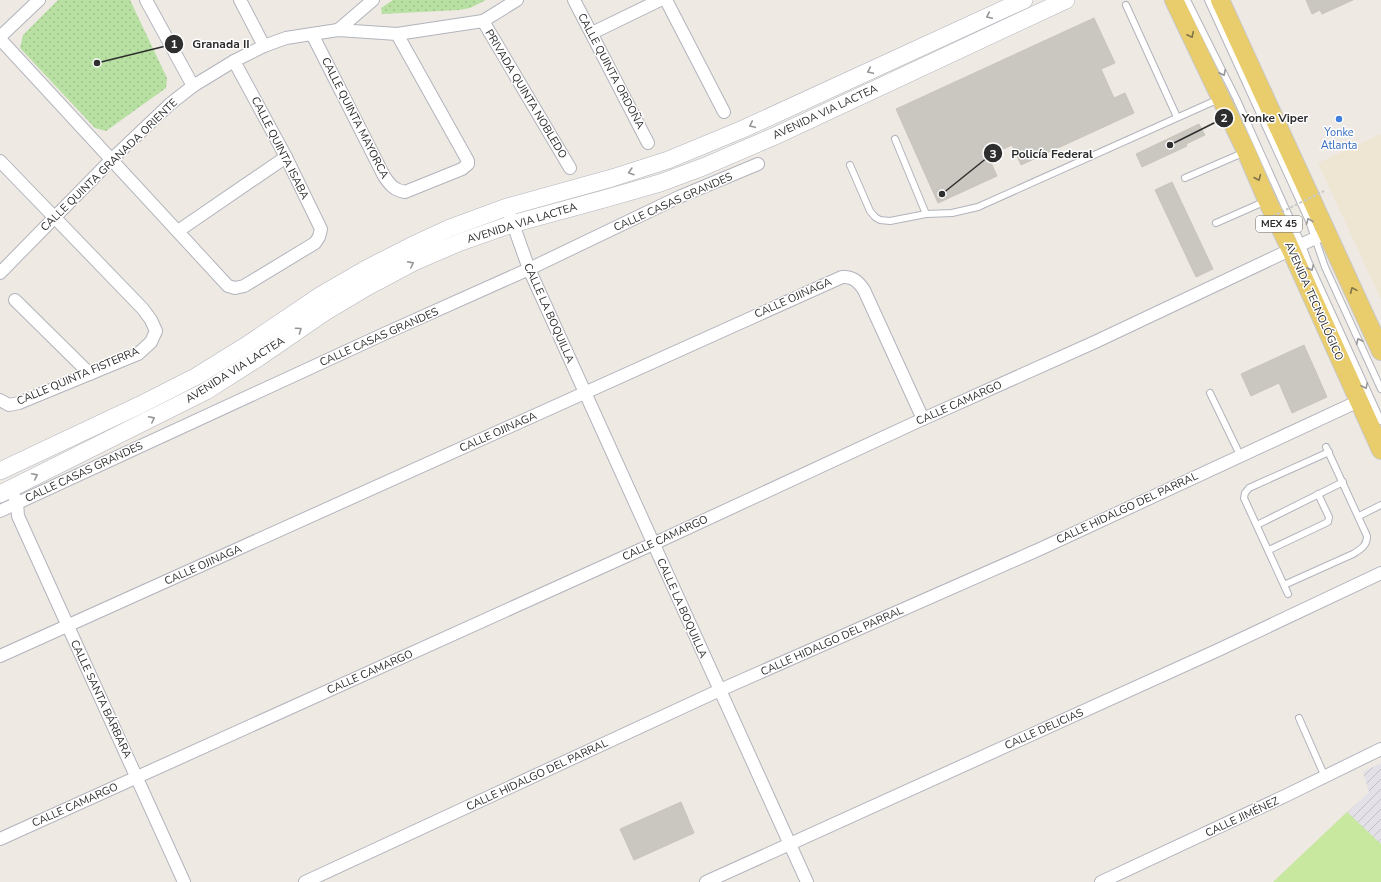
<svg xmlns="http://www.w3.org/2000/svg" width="1381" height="882" font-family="'Nunito Sans',sans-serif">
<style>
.industrial{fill:url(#industrial-furrows)}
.education{fill:#eee5d3}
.park{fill:url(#park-dots)}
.pitch{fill:#c8e79f}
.building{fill:#cac7c0;stroke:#cac5bb}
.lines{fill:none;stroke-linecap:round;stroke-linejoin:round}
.lane-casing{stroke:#b2b4bd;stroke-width:8}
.street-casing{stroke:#b2b4bd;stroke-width:14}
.secondary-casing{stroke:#b2b4bd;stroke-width:18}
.primary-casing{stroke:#c9c9c9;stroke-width:20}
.lane{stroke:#fff;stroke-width:6}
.street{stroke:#fff;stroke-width:12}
.secondary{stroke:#fff;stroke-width:17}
.primary{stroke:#e9cc6c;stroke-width:18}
.path-bridge{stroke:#c9c9c9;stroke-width:2;stroke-dasharray:3 2;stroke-linecap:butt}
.oneway{stroke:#969696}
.oneway2{stroke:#82754a}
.shop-dot{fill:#3f7fe0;stroke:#fff;stroke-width:1.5}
.labels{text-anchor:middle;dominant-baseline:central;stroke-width:3;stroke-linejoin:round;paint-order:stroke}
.shield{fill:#fff;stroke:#6d6d6d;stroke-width:1}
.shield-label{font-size:10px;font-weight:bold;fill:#2e2e2e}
.street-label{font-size:11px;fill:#2e2e2e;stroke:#fff}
.shop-label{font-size:11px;fill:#366cbe;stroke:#fff}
.leader{fill:none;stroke:#2e2e2e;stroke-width:1.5}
.callout-dot{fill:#2e2e2e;stroke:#fff;stroke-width:1.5}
.mark-label{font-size:12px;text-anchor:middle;font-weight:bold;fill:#fff}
.callout-label{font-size:12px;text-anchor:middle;font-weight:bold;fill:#2e2e2e;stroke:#fff;stroke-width:3;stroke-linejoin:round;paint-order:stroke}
</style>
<defs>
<pattern id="industrial-furrows" width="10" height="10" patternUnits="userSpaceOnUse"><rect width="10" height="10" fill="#e3e1e7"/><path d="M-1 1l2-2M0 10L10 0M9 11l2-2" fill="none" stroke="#c3c1c6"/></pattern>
<pattern id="park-dots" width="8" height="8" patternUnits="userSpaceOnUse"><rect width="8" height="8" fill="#b8e0a2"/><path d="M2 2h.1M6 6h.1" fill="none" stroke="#9ec08c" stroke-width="1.8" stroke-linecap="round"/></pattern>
</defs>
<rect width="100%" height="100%" fill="#eee9e2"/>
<polygon class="industrial" points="1381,763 1381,882 1274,882 1369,792 1363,772"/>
<polygon class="education" points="1381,134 1381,299 1318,163"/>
<g class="park">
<polygon points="58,0 130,0 167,78 166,88 106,131 95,128 20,48 23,35"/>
<polygon points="393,0 486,0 470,8 459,10 382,14 381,8"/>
</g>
<polygon class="pitch" points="1347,812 1381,844 1381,882 1273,882"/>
<g class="building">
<polygon points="1306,0 1353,0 1322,14 1320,10 1312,14"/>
<polygon points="1094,18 1115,63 1101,69 1114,98 1125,93 1134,113 1021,165 1012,145 988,156 997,176 938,203 896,109"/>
<polygon points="1199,124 1205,135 1186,144 1187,146 1142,167 1136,154"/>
<polygon points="1172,182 1213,269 1196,277 1155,190"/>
<polygon points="1304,345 1327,397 1292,413 1279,383 1251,396 1241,374"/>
<polygon points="681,802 694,833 634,860 620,829"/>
</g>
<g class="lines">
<g class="lane-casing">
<g id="lane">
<polyline points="1187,0 1236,98 1302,245 1308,261 1381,421"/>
<polyline points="1208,0 1309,221 1325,267 1381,389"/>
<polyline points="1126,5 1177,117"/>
<polyline points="895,139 926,214"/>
<polyline points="850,165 870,211 875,217 880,220 890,221 926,214 952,213 978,207 1219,99"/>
<polyline points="1185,178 1245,152"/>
<polyline points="1216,223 1266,201"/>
<polyline points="1210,393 1240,455"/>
<polyline points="1359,516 1381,505"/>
<polyline points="1257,525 1343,482"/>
<polyline points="1269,550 1328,522 1329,517 1318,494"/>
<path d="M1284,585L1353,554C1361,549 1367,546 1367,536L1326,447"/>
<polyline points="1288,594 1244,498 1245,493 1249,488 1329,452"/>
<polyline points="1299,718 1325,777"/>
</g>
</g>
<g class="street-casing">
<g id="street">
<polyline points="146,0 193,86"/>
<polyline points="240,0 264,46"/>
<polyline points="574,0 648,143"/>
<polyline points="666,0 724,112"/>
<polyline points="483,21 570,168"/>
<polyline points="338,30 373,0"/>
<polyline points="592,33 660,0"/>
<path d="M312,34L384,176C390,185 394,190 405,192L462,169L468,164V161L397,34"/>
<polyline points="0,37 39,0"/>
<polyline points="0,39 228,286 235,288 244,286 315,243 319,237 321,229 286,157 234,61"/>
<polyline points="0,161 143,309 151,320 156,331 151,342 138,354 19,403 9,405 0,400"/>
<polyline points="507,207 529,269 807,882"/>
<polyline points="178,231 286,157"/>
<polyline points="0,273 112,159 170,104 193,86 234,61 264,46 286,38 338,30 397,34 483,21 517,0"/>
<polyline points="15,300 90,374"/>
<polyline points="14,496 17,503 18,516 184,882"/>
<polyline points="0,511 386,333 529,269 679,197 758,164"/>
<path d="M0,656L842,277C852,276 858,281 864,290L923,419"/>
<polyline points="0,839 653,544 923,419 1095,342 1328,232"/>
<polyline points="305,882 720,690 1040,549 1359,401"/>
<polyline points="706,882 1216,651 1381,573"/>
<polyline points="1101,882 1287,795 1381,749"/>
</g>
</g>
<g class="secondary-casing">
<g id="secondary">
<polyline points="0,471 140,405 197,376 247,345 321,295 366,269 413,245 450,228 507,207 612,178 668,160 743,129 1024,0"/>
<polyline points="0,494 206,391 258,358 325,312 367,287 414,262 458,243 512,224 604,199 660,183 703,167 775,136 1066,0"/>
</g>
</g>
<g class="primary-casing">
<g id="primary">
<polyline points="1174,0 1246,151 1267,200 1291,250 1381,450"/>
<polyline points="1220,0 1381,351"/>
</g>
</g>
<use href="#lane" class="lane"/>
<use href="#street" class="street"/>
<use href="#secondary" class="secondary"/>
<use href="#primary" class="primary"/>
<polyline class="path-bridge" points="1259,223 1324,191"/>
</g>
<defs><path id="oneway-chevron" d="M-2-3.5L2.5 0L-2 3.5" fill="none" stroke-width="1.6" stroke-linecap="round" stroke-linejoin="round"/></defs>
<g class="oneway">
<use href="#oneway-chevron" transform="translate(989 16) rotate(155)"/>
<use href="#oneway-chevron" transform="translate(870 71) rotate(155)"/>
<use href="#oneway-chevron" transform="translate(1223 73) rotate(64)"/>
<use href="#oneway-chevron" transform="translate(752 125) rotate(155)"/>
<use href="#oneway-chevron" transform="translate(631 172) rotate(163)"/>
<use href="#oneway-chevron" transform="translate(1309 221) rotate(-112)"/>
<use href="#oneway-chevron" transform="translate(411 264) rotate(-27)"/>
<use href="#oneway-chevron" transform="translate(1311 268) rotate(65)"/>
<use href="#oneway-chevron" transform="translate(299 330) rotate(-35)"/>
<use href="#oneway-chevron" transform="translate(1359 341) rotate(-115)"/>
<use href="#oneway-chevron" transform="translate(1365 386) rotate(65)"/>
<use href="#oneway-chevron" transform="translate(152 419) rotate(-27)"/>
<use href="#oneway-chevron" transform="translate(35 476) rotate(-26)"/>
</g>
<g class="oneway2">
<use href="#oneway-chevron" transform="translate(1191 35) rotate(64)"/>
<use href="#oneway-chevron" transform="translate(1258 178) rotate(67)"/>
<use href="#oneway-chevron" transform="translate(1353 290) rotate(-114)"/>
</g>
<circle class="shop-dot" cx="1339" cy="119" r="4"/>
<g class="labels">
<rect class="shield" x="1256" y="216" width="46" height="16" rx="3"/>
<g class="shield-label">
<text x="1279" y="224">MEX 45</text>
</g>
<g class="street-label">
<text transform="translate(611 71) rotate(62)">CALLE QUINTA ORDOÑA</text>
<text transform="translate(526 94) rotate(59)">PRIVADA QUINTA NOBLEDO</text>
<text transform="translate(825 112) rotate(-25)">AVENIDA VIA LACTEA</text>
<text transform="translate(355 118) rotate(63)">CALLE QUINTA MAYORCA</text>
<text transform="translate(280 148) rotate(63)">CALLE QUINTA ISABA</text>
<text transform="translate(109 165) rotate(-44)">CALLE QUINTA GRANADA ORIENTE</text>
<text transform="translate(673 202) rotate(-24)">CALLE CASAS GRANDES</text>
<text transform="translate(522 223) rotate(-17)">AVENIDA VIA LACTEA</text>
<text transform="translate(793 298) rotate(-24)">CALLE OJINAGA</text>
<text transform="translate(1314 301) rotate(66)">AVENIDA TECNOLÓGICO</text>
<text transform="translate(549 313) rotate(66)">CALLE LA BOQUILLA</text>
<text transform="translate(379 337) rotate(-24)">CALLE CASAS GRANDES</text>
<text transform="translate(235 370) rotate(-32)">AVENIDA VIA LACTEA</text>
<text transform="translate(78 376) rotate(-23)">CALLE QUINTA FISTERRA</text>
<text transform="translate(959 403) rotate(-24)">CALLE CAMARGO</text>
<text transform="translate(498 432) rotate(-24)">CALLE OJINAGA</text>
<text transform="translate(84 472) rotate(-25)">CALLE CASAS GRANDES</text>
<text transform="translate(1127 508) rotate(-25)">CALLE HIDALGO DEL PARRAL</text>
<text transform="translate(665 538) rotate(-25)">CALLE CAMARGO</text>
<text transform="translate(203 565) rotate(-24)">CALLE OJINAGA</text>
<text transform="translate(682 608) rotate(66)">CALLE LA BOQUILLA</text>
<text transform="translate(832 641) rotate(-24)">CALLE HIDALGO DEL PARRAL</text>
<text transform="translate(370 672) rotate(-24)">CALLE CAMARGO</text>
<text transform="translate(101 699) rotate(65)">CALLE SANTA BÁRBARA</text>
<text transform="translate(1044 729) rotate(-24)">CALLE DELICIAS</text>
<text transform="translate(537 775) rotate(-25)">CALLE HIDALGO DEL PARRAL</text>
<text transform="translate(75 805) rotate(-24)">CALLE CAMARGO</text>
<text transform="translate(1242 817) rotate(-25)">CALLE JIMÉNEZ</text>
</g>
<g class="shop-label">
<text x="1339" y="132">Yonke<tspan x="1339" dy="13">Atlanta</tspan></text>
</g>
</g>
<path class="leader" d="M97 63L174 44M1170 145L1224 118M942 194L993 153"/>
<g class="callout-dot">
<circle cx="97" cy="63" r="4"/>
<circle cx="1170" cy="145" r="4"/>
<circle cx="942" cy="194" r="4"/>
<circle cx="174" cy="44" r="10"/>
<circle cx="1224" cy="118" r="10"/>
<circle cx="993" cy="153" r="10"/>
</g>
<g class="mark-label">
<text x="174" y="48">1</text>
<text x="1224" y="122">2</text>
<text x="993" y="158">3</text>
</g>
<g class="callout-label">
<text x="221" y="48">Granada II</text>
<text x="1275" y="122">Yonke Viper</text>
<text x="1052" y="158">Policía Federal</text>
</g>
</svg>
